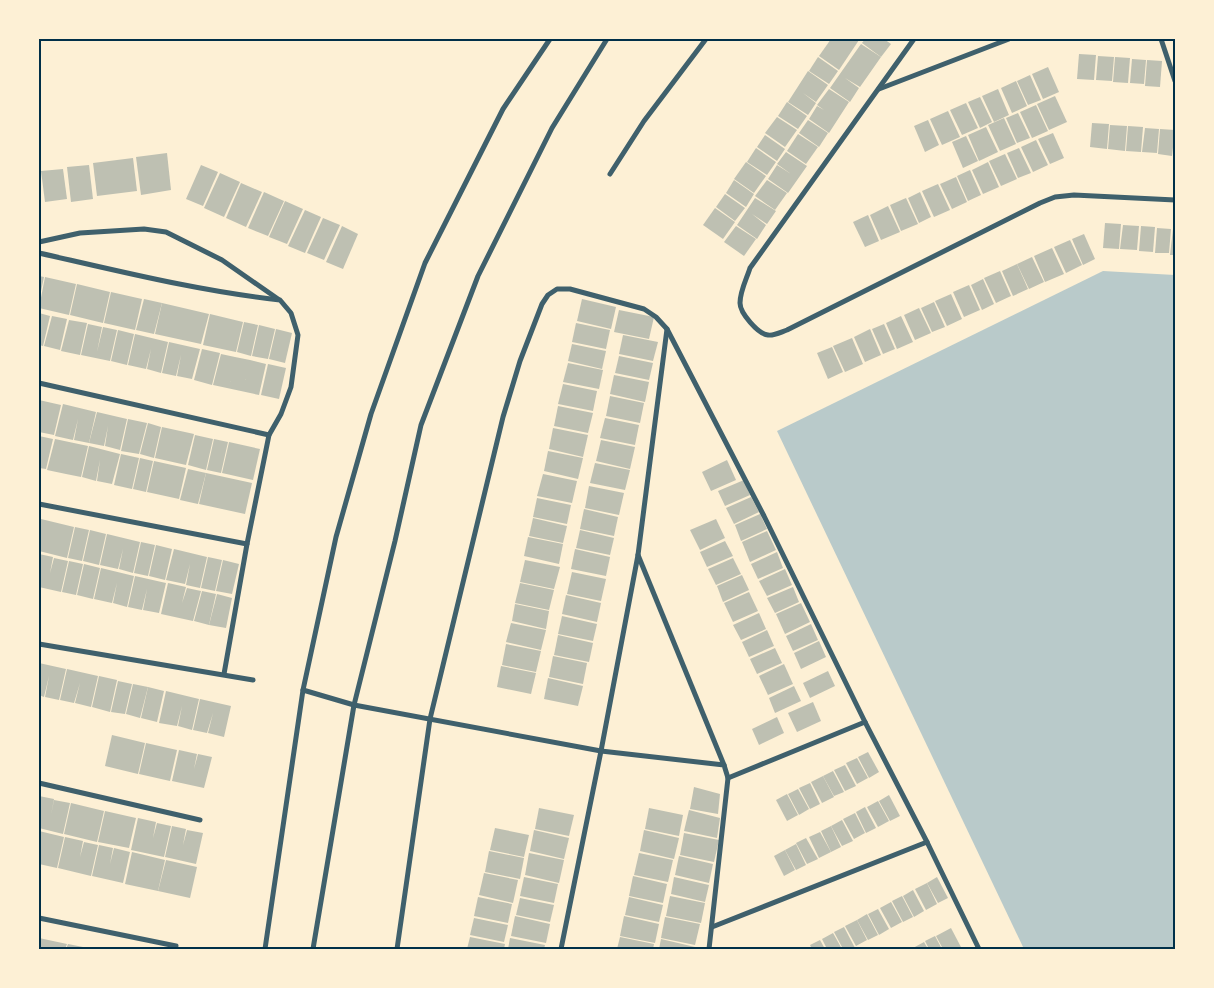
<svg xmlns="http://www.w3.org/2000/svg" width="1214" height="988" font-family="Cabin,sans-serif">
<style>
.green{fill:#b9caca}
.building{fill:#bec0b2}
.lines{fill:none;stroke-linecap:round;stroke-linejoin:round}
.minor{stroke:#3f606c;stroke-width:5}
.neatline{fill:none;stroke:#003049;stroke-width:2}
</style>
<rect width="100%" height="100%" fill="#fdf0d5"/>
<polygon class="green" points="1103,271 1175,275 1175,949 1024,949 777,431"/>
<g class="building">
<polygon points="831,39 857,39 859,40 839,70 819,56"/>
<polygon points="865,39 884,39 891,44 881,57 862,43"/>
<polygon points="861,44 881,57 860,87 845,78 859,88 850,102 830,88"/>
<polygon points="1079,54 1096,55 1094,80 1077,79"/>
<polygon points="1098,56 1114,57 1112,81 1096,80"/>
<polygon points="818,57 838,71 829,84 809,71"/>
<polygon points="1115,57 1130,58 1128,83 1113,82"/>
<polygon points="1132,59 1146,60 1144,84 1130,83"/>
<polygon points="1147,60 1162,61 1160,87 1145,86"/>
<polygon points="1048,67 1059,92 1043,99 1032,74"/>
<polygon points="808,71 828,85 816,102 803,93 816,103 808,115 788,102"/>
<polygon points="1030,75 1041,100 1028,105 1017,81"/>
<polygon points="1016,81 1027,106 1012,113 1001,88"/>
<polygon points="829,89 849,102 829,133 809,119 817,106 824,110 817,105"/>
<polygon points="998,89 1009,115 994,122 982,96"/>
<polygon points="1055,96 1067,122 1049,130 1037,104"/>
<polygon points="980,97 992,122 980,128 968,102"/>
<polygon points="787,102 807,116 798,129 778,116"/>
<polygon points="966,103 978,128 962,135 950,110"/>
<polygon points="1036,105 1048,131 1032,138 1020,112"/>
<polygon points="948,111 960,137 942,145 930,119"/>
<polygon points="1018,113 1030,138 1017,143 1006,118"/>
<polygon points="777,117 797,130 785,147 765,133"/>
<polygon points="1004,118 1016,144 1000,151 988,125"/>
<polygon points="808,120 828,133 819,147 799,133"/>
<polygon points="928,120 939,145 925,152 914,126"/>
<polygon points="1092,123 1109,124 1107,149 1090,147"/>
<polygon points="1110,125 1127,126 1125,151 1108,149"/>
<polygon points="1128,126 1143,127 1141,152 1126,151"/>
<polygon points="986,127 998,152 979,161 968,135"/>
<polygon points="1145,128 1159,129 1157,153 1142,152"/>
<polygon points="1160,129 1175,130 1172,156 1158,154"/>
<polygon points="1053,133 1064,158 1050,164 1038,139"/>
<polygon points="798,134 818,147 806,164 787,151"/>
<polygon points="765,135 785,149 777,161 757,147"/>
<polygon points="966,136 978,161 963,168 952,142"/>
<polygon points="1036,140 1048,165 1033,172 1021,147"/>
<polygon points="756,148 776,162 767,175 747,162"/>
<polygon points="1019,148 1031,173 1018,178 1007,153"/>
<polygon points="786,152 807,166 788,193 768,179 777,165 791,174 777,164"/>
<polygon points="167,153 171,190 141,195 136,157"/>
<polygon points="1005,154 1017,179 1001,186 989,161"/>
<polygon points="133,158 137,191 97,196 93,163"/>
<polygon points="746,162 766,176 754,193 734,179"/>
<polygon points="988,162 999,187 983,194 972,170"/>
<polygon points="89,165 93,199 71,202 67,167"/>
<polygon points="201,165 218,172 203,206 186,199"/>
<polygon points="63,169 67,199 45,202 41,171"/>
<polygon points="970,170 981,195 968,201 957,176"/>
<polygon points="220,173 240,182 224,217 204,208"/>
<polygon points="956,177 967,202 952,209 940,184"/>
<polygon points="734,180 754,194 746,207 726,193"/>
<polygon points="767,180 787,193 775,210 755,196"/>
<polygon points="241,183 262,192 246,227 226,218"/>
<polygon points="938,184 950,210 934,217 922,191"/>
<polygon points="264,192 284,201 268,236 248,228"/>
<polygon points="920,192 931,217 919,223 908,198"/>
<polygon points="725,194 745,208 735,221 716,207"/>
<polygon points="755,198 776,211 767,224 752,214 766,225 757,239 737,225"/>
<polygon points="906,198 918,224 901,231 890,205"/>
<polygon points="285,201 303,209 287,244 269,237"/>
<polygon points="888,206 900,232 881,240 870,215"/>
<polygon points="715,208 735,222 723,239 703,225"/>
<polygon points="305,210 321,217 305,253 288,246"/>
<polygon points="868,215 879,241 865,247 853,222"/>
<polygon points="323,218 340,225 324,260 307,253"/>
<polygon points="1105,223 1121,224 1119,249 1103,248"/>
<polygon points="1123,225 1139,226 1137,250 1120,249"/>
<polygon points="342,226 358,234 343,269 326,262"/>
<polygon points="736,226 756,239 744,256 724,242"/>
<polygon points="1141,226 1155,227 1153,252 1139,251"/>
<polygon points="1157,228 1171,229 1169,253 1155,253"/>
<polygon points="1173,229 1175,229 1175,255 1170,255"/>
<polygon points="1084,234 1095,259 1083,265 1072,239"/>
<polygon points="1070,240 1082,265 1066,273 1054,247"/>
<polygon points="1052,248 1064,274 1045,282 1034,256"/>
<polygon points="1032,257 1044,282 1029,289 1017,264"/>
<polygon points="1017,264 1028,289 1013,296 1002,271"/>
<polygon points="1000,271 1011,296 996,303 984,278"/>
<polygon points="39,276 44,277 40,296 39,296"/>
<polygon points="45,277 76,284 69,315 39,308"/>
<polygon points="983,279 994,304 982,310 971,285"/>
<polygon points="77,284 110,292 103,323 70,315"/>
<polygon points="969,285 980,310 964,317 953,292"/>
<polygon points="111,292 142,299 135,330 104,323"/>
<polygon points="951,294 962,319 947,326 935,301"/>
<polygon points="144,299 162,303 154,334 136,330"/>
<polygon points="582,299 616,307 611,329 577,321"/>
<polygon points="934,302 945,327 932,332 921,308"/>
<polygon points="162,303 192,310 186,335 192,310 209,314 201,344 155,334"/>
<polygon points="919,308 931,333 915,340 904,315"/>
<polygon points="619,310 654,317 649,339 614,332"/>
<polygon points="39,313 50,316 43,346 39,345"/>
<polygon points="210,314 243,322 236,352 203,345"/>
<polygon points="52,316 67,319 60,350 44,346"/>
<polygon points="901,316 913,342 897,349 886,323"/>
<polygon points="69,320 87,323 80,355 61,351"/>
<polygon points="244,322 258,325 251,356 237,352"/>
<polygon points="576,323 610,330 606,349 572,342"/>
<polygon points="88,324 102,327 97,352 103,327 117,330 110,361 81,355"/>
<polygon points="884,324 895,349 883,354 872,329"/>
<polygon points="259,325 275,329 268,359 252,356"/>
<polygon points="276,329 292,333 285,363 269,359"/>
<polygon points="870,329 881,355 865,362 854,337"/>
<polygon points="118,330 134,334 127,365 111,361"/>
<polygon points="135,334 168,342 161,373 147,369 151,349 146,369 128,365"/>
<polygon points="623,335 658,342 653,361 619,354"/>
<polygon points="852,338 863,364 845,372 833,346"/>
<polygon points="169,342 200,349 192,379 177,376 181,355 176,376 162,373"/>
<polygon points="572,344 606,351 602,369 568,361"/>
<polygon points="832,347 843,372 828,379 817,353"/>
<polygon points="202,349 220,353 212,385 194,380"/>
<polygon points="221,354 235,357 230,382 235,357 250,360 245,380 250,360 266,364 259,395 213,385"/>
<polygon points="619,356 653,363 649,380 615,373"/>
<polygon points="568,363 603,370 599,389 563,382"/>
<polygon points="268,364 286,368 279,399 261,395"/>
<polygon points="614,375 649,382 645,402 610,394"/>
<polygon points="563,384 597,391 593,411 558,404"/>
<polygon points="610,396 644,403 640,423 606,416"/>
<polygon points="39,400 61,405 54,435 39,432"/>
<polygon points="63,404 96,412 89,443 74,440 78,419 73,440 55,436"/>
<polygon points="558,406 593,413 588,433 554,426"/>
<polygon points="97,412 127,419 120,450 105,446 108,426 104,446 89,443"/>
<polygon points="605,418 639,425 635,445 600,438"/>
<polygon points="128,419 147,423 139,454 121,451"/>
<polygon points="148,423 161,427 154,458 140,454"/>
<polygon points="162,427 194,434 186,465 155,458"/>
<polygon points="553,428 588,435 583,457 549,449"/>
<polygon points="195,435 213,439 206,470 188,465"/>
<polygon points="39,436 53,439 46,469 39,468"/>
<polygon points="55,439 88,446 81,477 66,474 71,454 66,474 47,470"/>
<polygon points="214,439 228,442 221,473 207,470"/>
<polygon points="601,440 635,447 630,469 596,461"/>
<polygon points="229,442 260,449 253,480 222,473"/>
<polygon points="89,446 120,454 112,484 97,481 100,460 96,481 82,477"/>
<polygon points="548,451 583,458 578,479 544,471"/>
<polygon points="121,454 139,458 132,489 114,485"/>
<polygon points="140,458 153,461 146,492 133,489"/>
<polygon points="727,460 736,480 711,491 702,472"/>
<polygon points="154,461 186,468 179,499 147,492"/>
<polygon points="595,463 630,470 625,490 590,483"/>
<polygon points="188,469 206,473 198,504 180,500"/>
<polygon points="206,473 252,483 245,514 199,504"/>
<polygon points="543,474 577,481 572,503 537,496"/>
<polygon points="744,480 750,495 725,506 718,491"/>
<polygon points="589,486 624,493 619,515 585,508"/>
<polygon points="751,497 759,512 734,524 726,508"/>
<polygon points="537,498 571,505 567,524 533,517"/>
<polygon points="584,509 618,517 614,536 580,529"/>
<polygon points="760,514 767,529 741,541 735,525"/>
<polygon points="533,518 567,526 563,543 529,536"/>
<polygon points="41,519 74,527 67,558 39,551 39,530"/>
<polygon points="716,519 725,538 700,550 690,530"/>
<polygon points="75,527 89,530 82,561 68,558"/>
<polygon points="90,530 106,534 99,565 83,561"/>
<polygon points="580,530 614,538 610,555 576,548"/>
<polygon points="767,531 776,550 750,562 742,542"/>
<polygon points="107,534 140,542 133,573 119,569 123,549 118,569 100,565"/>
<polygon points="528,537 563,544 559,564 524,556"/>
<polygon points="725,541 733,556 707,567 700,552"/>
<polygon points="141,542 155,545 148,576 134,573"/>
<polygon points="156,545 172,549 165,580 149,576"/>
<polygon points="174,549 207,557 200,588 186,585 190,564 185,584 166,580"/>
<polygon points="575,549 610,557 606,576 571,569"/>
<polygon points="777,552 783,568 758,579 751,564"/>
<polygon points="39,554 53,557 50,573 54,558 68,561 61,592 39,587"/>
<polygon points="208,557 222,560 215,591 201,588"/>
<polygon points="733,558 741,574 716,585 708,569"/>
<polygon points="223,560 239,564 232,594 216,591"/>
<polygon points="525,560 560,567 554,589 520,582"/>
<polygon points="69,561 83,564 76,595 62,592"/>
<polygon points="84,564 100,568 93,599 77,595"/>
<polygon points="101,568 134,576 127,607 113,603 117,583 112,603 94,599"/>
<polygon points="785,569 792,585 767,596 759,581"/>
<polygon points="572,572 606,579 601,601 567,594"/>
<polygon points="742,575 749,590 723,602 717,586"/>
<polygon points="135,576 166,583 159,613 143,610 147,589 142,610 128,607"/>
<polygon points="168,583 186,587 182,603 187,588 201,591 193,621 161,614"/>
<polygon points="520,583 554,590 549,610 515,603"/>
<polygon points="793,587 799,602 775,613 767,598"/>
<polygon points="202,591 216,594 209,625 194,621"/>
<polygon points="749,592 758,611 733,622 724,603"/>
<polygon points="217,594 232,598 226,628 209,625"/>
<polygon points="566,595 601,603 597,622 562,614"/>
<polygon points="801,603 810,622 785,634 776,614"/>
<polygon points="515,604 549,611 546,629 512,621"/>
<polygon points="759,613 766,629 741,640 733,625"/>
<polygon points="562,616 597,624 593,641 558,634"/>
<polygon points="511,623 546,630 541,650 506,642"/>
<polygon points="811,624 818,640 793,651 786,636"/>
<polygon points="767,630 774,646 749,657 742,642"/>
<polygon points="558,635 593,643 589,662 554,655"/>
<polygon points="819,641 826,657 801,669 794,653"/>
<polygon points="506,644 541,651 536,672 502,665"/>
<polygon points="775,648 782,663 757,674 750,659"/>
<polygon points="553,656 587,663 583,684 549,677"/>
<polygon points="39,663 66,669 59,700 45,697 49,676 44,697 39,695"/>
<polygon points="784,664 793,684 768,695 759,676"/>
<polygon points="501,666 536,673 531,694 497,687"/>
<polygon points="67,669 98,676 91,707 75,703 80,683 74,703 60,700"/>
<polygon points="828,671 835,686 810,698 803,683"/>
<polygon points="99,676 117,680 110,712 92,707"/>
<polygon points="548,678 583,686 578,706 544,699"/>
<polygon points="118,681 132,684 125,714 111,712"/>
<polygon points="133,684 148,687 140,718 126,714"/>
<polygon points="794,686 801,701 775,713 769,698"/>
<polygon points="148,687 164,691 157,722 141,718"/>
<polygon points="166,691 199,699 192,730 178,726 182,706 177,726 159,723"/>
<polygon points="200,699 231,706 224,737 208,733 213,713 207,733 193,730"/>
<polygon points="813,702 821,721 797,732 788,713"/>
<polygon points="777,717 784,733 759,745 752,729"/>
<polygon points="112,735 145,743 138,774 105,766"/>
<polygon points="146,743 177,750 170,781 139,774"/>
<polygon points="179,750 197,754 194,769 198,754 212,757 204,788 172,781"/>
<polygon points="868,752 879,772 869,778 858,757"/>
<polygon points="857,758 868,778 857,784 846,763"/>
<polygon points="845,765 856,786 845,791 834,770"/>
<polygon points="833,771 844,792 834,796 823,776"/>
<polygon points="823,776 834,797 822,803 811,782"/>
<polygon points="810,783 820,804 810,809 799,788"/>
<polygon points="694,787 720,794 718,814 690,809"/>
<polygon points="798,789 809,809 799,815 788,794"/>
<polygon points="787,794 798,815 787,821 776,800"/>
<polygon points="889,795 900,816 890,821 879,801"/>
<polygon points="39,796 54,799 51,815 54,800 70,803 63,834 39,828"/>
<polygon points="878,801 889,821 878,827 867,807"/>
<polygon points="71,803 104,811 97,842 64,834"/>
<polygon points="865,807 876,828 866,833 856,812"/>
<polygon points="539,808 574,815 569,836 535,829"/>
<polygon points="649,808 683,815 679,836 645,829"/>
<polygon points="689,810 720,818 717,838 684,831"/>
<polygon points="105,811 136,818 129,848 98,842"/>
<polygon points="855,813 865,833 854,839 843,819"/>
<polygon points="138,818 156,822 153,838 157,823 171,826 164,857 131,850"/>
<polygon points="842,820 853,841 842,846 831,826"/>
<polygon points="172,826 186,829 183,845 187,830 203,833 196,864 165,857"/>
<polygon points="831,826 841,847 831,852 821,831"/>
<polygon points="495,828 529,835 524,857 490,850"/>
<polygon points="534,830 569,838 564,859 530,851"/>
<polygon points="644,830 679,838 674,859 640,851"/>
<polygon points="39,831 64,837 57,868 39,864"/>
<polygon points="820,832 831,852 819,858 809,837"/>
<polygon points="684,833 719,840 714,862 680,855"/>
<polygon points="65,837 83,841 80,857 84,842 98,845 91,876 58,868"/>
<polygon points="806,838 818,859 807,864 796,843"/>
<polygon points="796,844 806,865 796,870 785,850"/>
<polygon points="99,845 113,848 110,864 114,848 130,852 123,883 92,876"/>
<polygon points="785,850 795,870 784,876 774,856"/>
<polygon points="489,851 524,858 520,879 485,872"/>
<polygon points="132,852 165,860 158,891 125,884"/>
<polygon points="529,853 564,860 559,883 525,875"/>
<polygon points="639,853 673,860 668,882 634,875"/>
<polygon points="679,856 713,864 709,883 675,875"/>
<polygon points="166,860 197,867 190,898 158,891"/>
<polygon points="484,873 518,880 513,903 479,895"/>
<polygon points="633,876 667,884 663,903 629,896"/>
<polygon points="524,877 558,884 554,903 520,896"/>
<polygon points="674,877 709,885 705,902 671,894"/>
<polygon points="937,877 948,898 938,903 927,883"/>
<polygon points="927,883 937,904 926,910 915,889"/>
<polygon points="913,890 924,911 914,917 903,896"/>
<polygon points="670,896 705,903 701,923 666,916"/>
<polygon points="902,896 913,917 903,922 892,901"/>
<polygon points="478,897 512,904 508,923 474,916"/>
<polygon points="629,897 663,905 659,922 625,915"/>
<polygon points="520,898 554,905 550,922 516,915"/>
<polygon points="891,902 902,922 891,928 880,908"/>
<polygon points="878,909 889,929 879,935 868,914"/>
<polygon points="867,914 878,935 868,940 857,920"/>
<polygon points="515,916 550,924 546,943 511,936"/>
<polygon points="624,916 659,924 655,943 620,936"/>
<polygon points="665,917 700,924 695,945 661,938"/>
<polygon points="474,918 508,925 504,942 470,935"/>
<polygon points="857,920 867,940 856,946 845,926"/>
<polygon points="844,927 855,948 852,949 843,949 834,932"/>
<polygon points="951,928 962,949 943,949 936,936"/>
<polygon points="833,933 842,949 827,949 822,939"/>
<polygon points="935,936 942,949 929,949 925,941"/>
<polygon points="470,937 505,944 504,949 467,949"/>
<polygon points="620,937 654,944 653,949 617,949"/>
<polygon points="39,938 67,944 65,949 39,949"/>
<polygon points="510,938 545,945 544,949 508,949"/>
<polygon points="661,939 695,947 694,949 659,949"/>
<polygon points="820,940 825,949 812,949 810,945"/>
<polygon points="924,942 928,949 914,949 913,948"/>
<polygon points="68,944 88,948 88,949 66,949"/>
</g>
<g class="lines">
<g class="minor">
<path d="M914,39L750,268C747,278 740,291 740,303C740,313 758,334 768,335C774,336 781,332 787,330L1040,203L1055,197L1074,195L1175,200"/>
<polyline points="1161,39 1175,81"/>
<polyline points="879,89 1009,39"/>
<polyline points="610,174 644,121 706,39"/>
<polyline points="39,242 80,233 144,229 166,232 222,260 278,299"/>
<path d="M39,253C119,271 198,291 280,300L291,313L298,335L291,387L281,414L269,435L247,544L224,674"/>
<polyline points="39,383 269,435"/>
<polyline points="39,504 247,544"/>
<polyline points="638,555 724,765"/>
<polyline points="39,644 253,680"/>
<polyline points="303,690 354,705 601,751 724,765 728,778 709,949"/>
<polyline points="728,778 865,722"/>
<polyline points="39,783 200,820"/>
<polyline points="39,918 176,946"/>
<polyline points="712,927 927,842"/>
<polyline points="265,949 303,690 336,537 371,414 425,263 503,109 550,39"/>
<polyline points="313,949 354,705 395,541 421,425 478,276 552,128 607,39"/>
<polyline points="397,949 430,719 503,417 520,361 542,304 548,295 557,289 570,289 644,309 656,317 667,329 764,516 865,722 927,842 979,949"/>
<polyline points="561,949 601,751 638,555 667,329"/>
</g>
</g>
<rect width="1214" height="988" fill="none" stroke="#fdf0d5" stroke-width="80"/>
<rect x="40" y="40" width="1134" height="908" class="neatline"/>
</svg>
